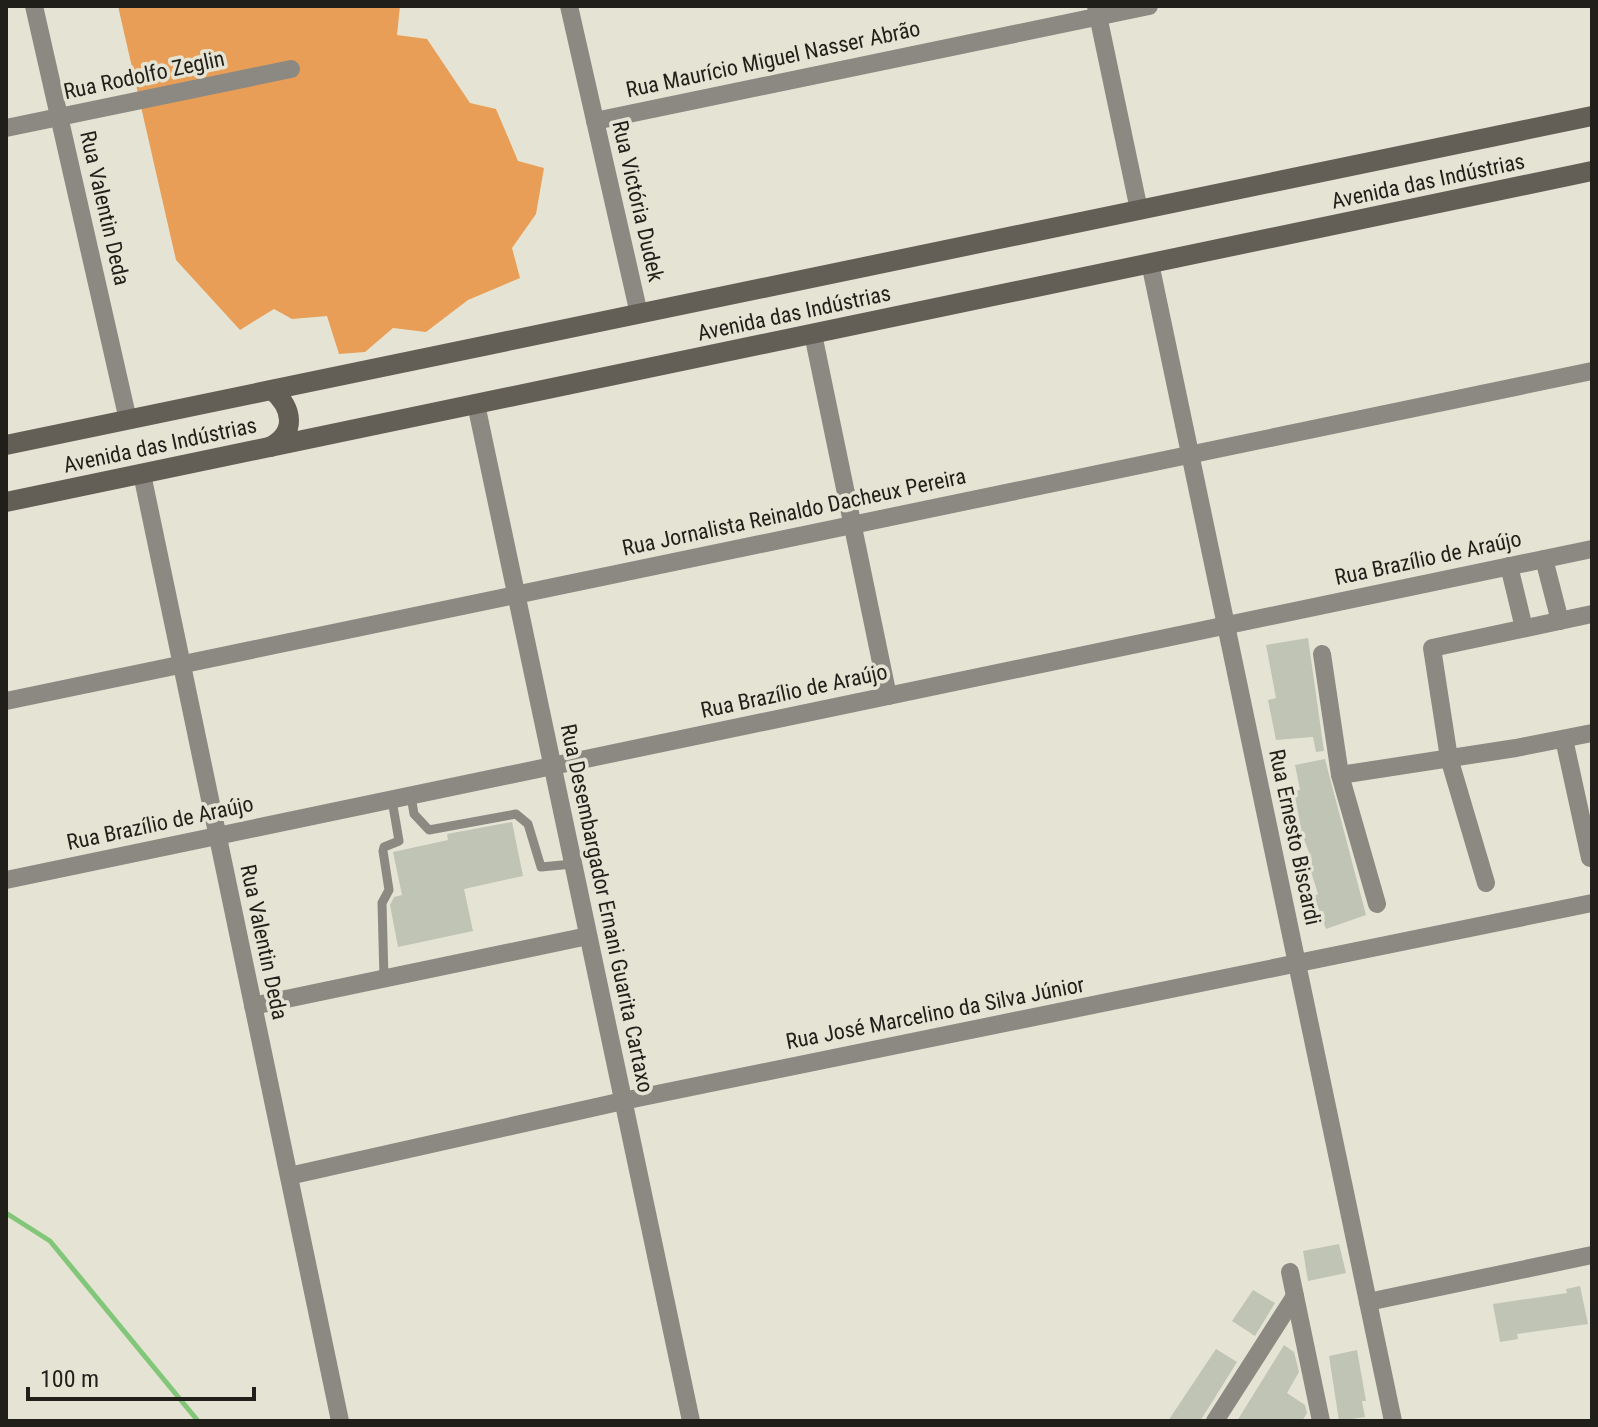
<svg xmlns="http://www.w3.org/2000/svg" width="1598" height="1427" font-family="'Roboto Condensed',sans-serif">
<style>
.green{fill:#e89e56}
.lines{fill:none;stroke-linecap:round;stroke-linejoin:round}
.stream{stroke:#82c779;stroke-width:5}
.building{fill:#bfc4b5}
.service{stroke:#8c8983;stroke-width:9}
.minor{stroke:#8c8983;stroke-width:18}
.secondary{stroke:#635f56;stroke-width:20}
.labels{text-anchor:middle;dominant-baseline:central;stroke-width:7;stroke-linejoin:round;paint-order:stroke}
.street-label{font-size:22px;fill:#201f19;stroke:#e5e4d4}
</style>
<rect width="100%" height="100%" fill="#e5e4d4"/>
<polygon class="green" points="118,6 400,6 397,35 427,39 470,103 496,109 518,161 544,168 536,214 512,248 520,278 468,300 426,332 393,328 365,352 339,354 327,316 292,319 274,309 240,330 176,260"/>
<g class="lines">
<polyline class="stream" points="6,1213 50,1241 198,1421"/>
</g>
<g class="building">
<polygon points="1308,638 1324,751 1316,752 1313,737 1276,740 1268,700 1276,698 1266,645"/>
<polygon points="1325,759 1366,915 1326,929 1314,896 1318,894 1307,859 1311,858 1302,834 1294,791 1300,790 1295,765"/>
<polygon points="512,822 523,876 464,889 473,931 398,947 390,905 394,897 402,895 393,852 448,840 447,834"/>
<polygon points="1339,1244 1346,1273 1308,1281 1303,1251"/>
<polygon points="1580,1286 1588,1324 1517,1334 1518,1339 1500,1342 1493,1304 1567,1293 1566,1289"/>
<polygon points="1253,1290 1275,1303 1255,1336 1232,1321"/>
<polygon points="1284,1345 1294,1352 1299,1372 1287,1393 1305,1405 1307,1413 1302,1421 1237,1421"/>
<polygon points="1216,1349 1237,1362 1209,1407 1200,1421 1168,1421"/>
<polygon points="1357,1350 1366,1401 1362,1401 1365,1417 1339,1421 1329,1356"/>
</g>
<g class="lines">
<g class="service">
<polyline points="411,796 414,814 429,830 516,814 528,824 541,867 573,864"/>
<polyline points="384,978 382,903 389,890 383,851 384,847 399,841 392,800"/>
</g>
<g class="minor">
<polyline points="34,6 128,420"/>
<polyline points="569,6 639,314"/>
<polyline points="1096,6 1139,210"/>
<polyline points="595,121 1149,6"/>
<polyline points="6,128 291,69"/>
<polyline points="1150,263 1393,1421"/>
<polyline points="813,334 888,696"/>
<polyline points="476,404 691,1421"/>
<polyline points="142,474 340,1421"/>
<polyline points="1544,559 1560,621"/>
<polyline points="1509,566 1524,628"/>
<polyline points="1322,654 1340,775 1377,904"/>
<polyline points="6,701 1592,371"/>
<polyline points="1564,739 1590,858"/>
<polyline points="1340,775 1516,748 1592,733"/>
<polyline points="6,880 1592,549"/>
<polyline points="1486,883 1449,758 1432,648 1592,614"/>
<polyline points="253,1006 588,936"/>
<polyline points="289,1176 623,1101 1592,903"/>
<polyline points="1290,1272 1321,1421"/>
<polyline points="1368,1302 1592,1255"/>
<polyline points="1215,1421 1295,1296"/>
</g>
<g class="secondary">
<polyline points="6,445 1592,116"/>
<path d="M270,447C297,433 293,408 272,390"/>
<polyline points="6,502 1592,171"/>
</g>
</g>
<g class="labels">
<g class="street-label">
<text transform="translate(773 59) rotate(-12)">Rua Maurício Miguel Nasser Abrão</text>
<text transform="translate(144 75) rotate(-12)">Rua Rodolfo Zeglin</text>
<text transform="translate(1428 181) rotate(-12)">Avenida das Indústrias</text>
<text transform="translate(638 201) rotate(77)">Rua Victória Dudek</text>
<text transform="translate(105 208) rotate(77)">Rua Valentin Deda</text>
<text transform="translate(794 313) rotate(-12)">Avenida das Indústrias</text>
<text transform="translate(160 445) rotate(-12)">Avenida das Indústrias</text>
<text transform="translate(794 512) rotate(-12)">Rua Jornalista Reinaldo Dacheux Pereira</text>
<text transform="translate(1428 558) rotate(-12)">Rua Brazílio de Araújo</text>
<text transform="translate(794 691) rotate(-12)">Rua Brazílio de Araújo</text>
<text transform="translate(160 823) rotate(-12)">Rua Brazílio de Araújo</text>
<text transform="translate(1295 837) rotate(78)">Rua Ernesto Biscardi</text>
<text transform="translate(607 908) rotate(78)">Rua Desembargador Ernani Guarita Cartaxo</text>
<text transform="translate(264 942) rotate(78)">Rua Valentin Deda</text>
<text transform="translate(935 1013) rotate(-11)">Rua José Marcelino da Silva Júnior</text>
</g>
</g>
<rect width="1598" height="1427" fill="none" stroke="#201f19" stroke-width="16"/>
<path d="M28 1387v12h226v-12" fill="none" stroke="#201f19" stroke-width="4"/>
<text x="40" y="1387" font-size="24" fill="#201f19" stroke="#e5e4d4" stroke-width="6" paint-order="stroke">100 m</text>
</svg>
